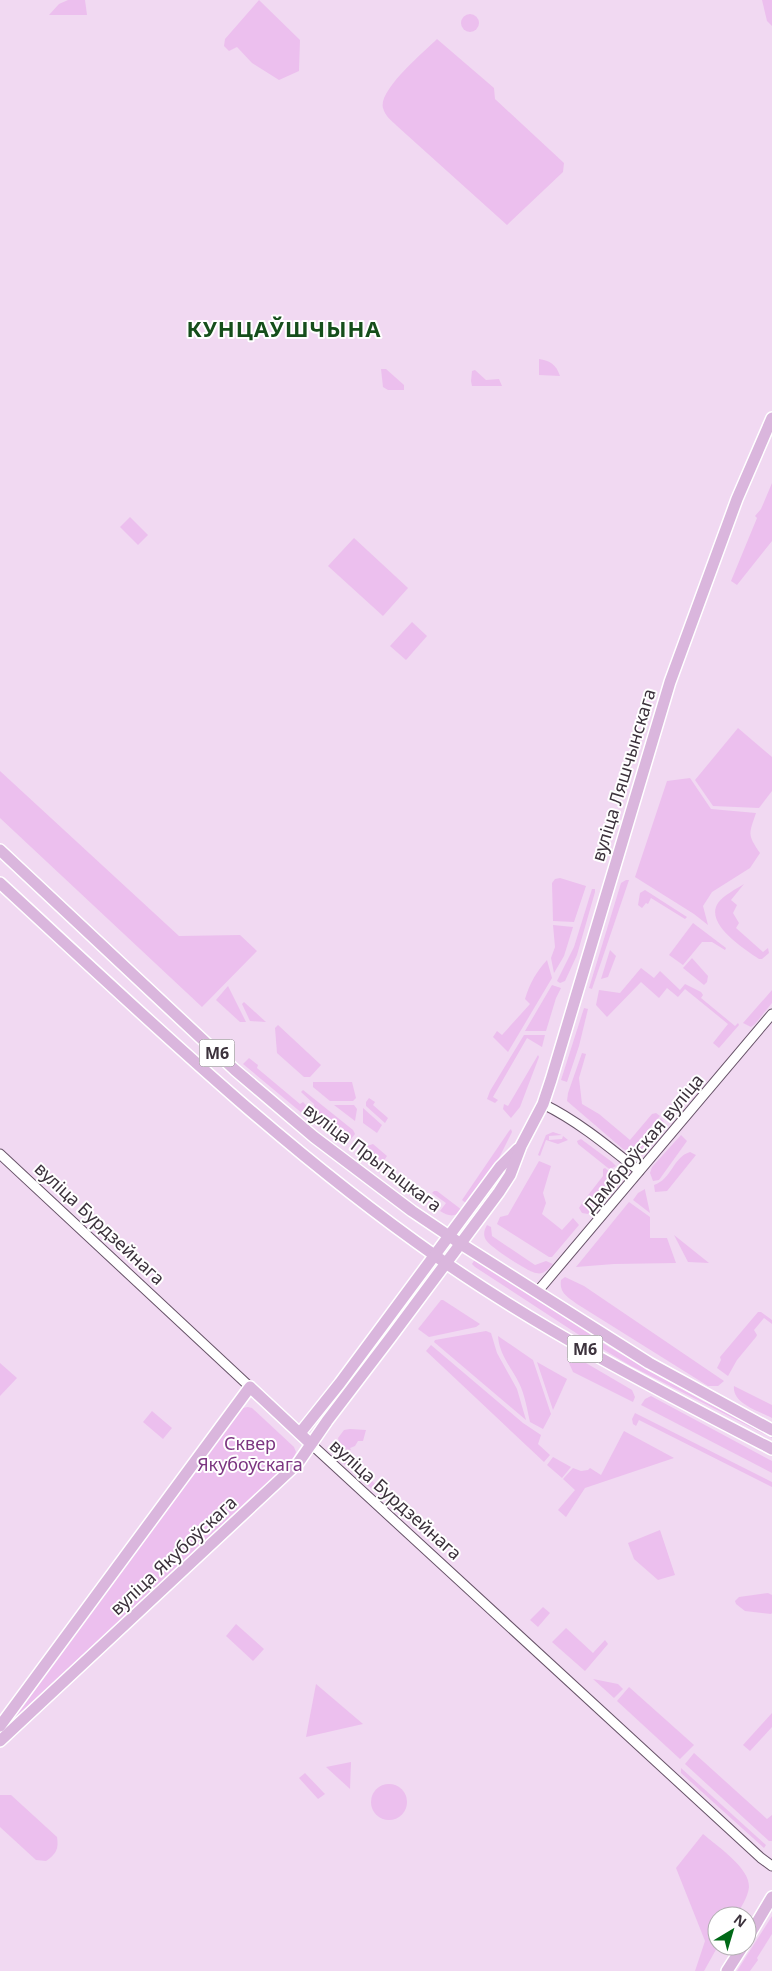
<svg xmlns="http://www.w3.org/2000/svg" width="772" height="1971" font-family="'Noto Sans',sans-serif">
<style>
.green{fill:#ecbfee}
.lines{fill:none;stroke-linecap:round;stroke-linejoin:round}
.minor-casing{stroke:#675368;stroke-width:11}
.major-casing{stroke:#fff;stroke-width:14}
.minor{stroke:#fff;stroke-width:9}
.major{stroke:#dab6dd;stroke-width:11}
.labels{text-anchor:middle;dominant-baseline:central;stroke-width:4;stroke-linejoin:round;paint-order:stroke}
.shield{fill:#fff;stroke:#767076;stroke-width:1}
.shield-label{font-size:16px;font-weight:bold;fill:#3c323c}
.street-label{font-size:18px;fill:#3c323c;stroke:#fff}
.park-label{font-size:18px;fill:#7c3681;stroke:#fff}
.district-label{font-size:22px;font-weight:bold;letter-spacing:1px;fill:#154e1b;stroke:#fff}
</style>
<rect width="100%" height="100%" fill="#f1d9f2"/>
<g class="green">
<polygon points="68,0 85,0 87,15 49,15 59,4"/>
<polygon points="259,0 300,40 299,71 279,80 252,63 237,47 229,51 224,46 225,39"/>
<polygon points="762,0 772,0 772,26 767,21"/>
<circle cx="470" cy="23" r="9"/>
<path d="M437,39L494,88L495,99L564,163L563,172L507,225L397,126C392,121 385,116 383,108C378,90 425,51 437,39Z"/>
<path d="M539,359C550,361 556,364 560,376L539,375Z"/>
<polygon points="381,369 386,369 404,385 404,390 388,390 383,387"/>
<polygon points="475,370 486,380 499,379 502,386 472,386 471,381 472,371"/>
<polygon points="772,483 772,541 737,585 731,581 757,518 755,516 761,509"/>
<polygon points="130,517 148,535 138,545 120,527"/>
<polygon points="354,538 408,588 383,616 328,566"/>
<polygon points="412,622 427,636 406,660 390,646"/>
<polygon points="738,728 772,757 772,791 759,808 713,806 695,780"/>
<polygon points="0,771 179,936 240,935 257,951 202,1007 0,818"/>
<path d="M690,778L711,809L756,813C749,834 747,834 760,853L750,868L712,892L703,906L708,925L694,914L635,877L667,781Z"/>
<polygon points="560,878 586,886 574,922 553,921 552,883 555,879"/>
<polygon points="626,880 629,880 592,989 589,988 621,883"/>
<path d="M744,884L731,900L737,905L733,913L739,923L736,928L763,952L768,948L769,953L762,959H759C745,949 704,924 718,903C724,895 736,889 744,884Z"/>
<polygon points="592,889 595,889 595,892 577,955 565,981 560,983 557,981 574,947"/>
<polygon points="645,890 687,917 685,919 651,898 648,904 646,903 642,908 638,905 640,893"/>
<polygon points="693,923 726,948 725,950 712,942 702,942 683,965 669,955"/>
<polygon points="553,925 573,927 564,956 554,973 551,958 555,947"/>
<polygon points="610,950 616,956 608,977 601,979"/>
<polygon points="692,958 708,976 707,982 704,985 683,968"/>
<path d="M547,960L552,978L508,1052L493,1037L497,1031L502,1035L530,1004L525,999C530,983 536,972 547,960Z"/>
<polygon points="641,968 654,978 660,971 680,990 685,984 701,992 703,995 701,998 735,1026 738,1023 739,1025 719,1048 713,1043 728,1024 685,989 678,997 667,988 659,998 641,982 607,1017 596,1005 599,990 620,993"/>
<polygon points="552,985 561,988 556,998 546,1031 525,1031"/>
<polygon points="228,986 246,1022 240,1022 216,1000"/>
<polygon points="772,990 772,1003 755,1024 751,1027 743,1023"/>
<polygon points="244,1002 266,1022 250,1021 242,1004"/>
<polygon points="584,1008 588,1009 579,1046 567,1082 561,1080"/>
<polygon points="278,1025 321,1065 310,1077 304,1077 277,1053 275,1028"/>
<polygon points="524,1035 545,1035 542,1047 527,1038 493,1097 498,1100 495,1103 487,1099 490,1091"/>
<polygon points="582,1053 586,1054 579,1078 582,1104 599,1114 630,1140 652,1114 656,1113 660,1116 632,1149 628,1151 623,1149 567,1101 568,1093"/>
<polygon points="538,1055 539,1057 520,1107 511,1118 503,1109 504,1104 508,1106"/>
<polygon points="249,1058 258,1065 257,1068 300,1104 303,1102 307,1106 306,1113 303,1114 243,1064"/>
<polygon points="313,1082 352,1082 356,1098 353,1101 330,1101 313,1087"/>
<polygon points="303,1090 353,1130 355,1134 347,1144 330,1136 315,1123 314,1104 301,1092"/>
<polygon points="369,1098 375,1102 373,1105 388,1118 385,1123 366,1106 366,1102"/>
<polygon points="334,1105 354,1105 357,1109 355,1121"/>
<polygon points="363,1108 382,1125 377,1133 363,1123"/>
<polygon points="661,1118 664,1122 641,1150 637,1147"/>
<polygon points="511,1129 512,1132 496,1164 466,1203 462,1200 509,1131"/>
<polygon points="553,1132 562,1135 549,1136 549,1140 562,1139 563,1136 568,1140 558,1144 546,1140 540,1156 538,1155 546,1135"/>
<polygon points="681,1135 687,1141 659,1180 653,1181 650,1173 652,1167"/>
<polygon points="581,1139 612,1162 616,1166 610,1169 608,1168 578,1144 577,1141"/>
<polygon points="373,1144 387,1156 383,1162 367,1150 367,1146"/>
<path d="M690,1152L696,1155L667,1191L655,1192L654,1185C672,1179 673,1157 690,1152Z"/>
<polygon points="539,1161 551,1166 543,1193 546,1203 542,1214 562,1230 573,1218 579,1225 552,1257 549,1257 497,1224 500,1217 508,1215"/>
<path d="M605,1168C608,1171 612,1173 613,1177C615,1186 594,1207 588,1214L582,1213L579,1208L582,1203L603,1176V1169Z"/>
<polygon points="645,1189 645,1190 650,1213 633,1200 638,1193"/>
<path d="M434,1191H437L462,1210C455,1218 448,1216 440,1211L446,1203L432,1193Z"/>
<polygon points="629,1202 650,1217 650,1238 667,1238 676,1263 614,1264 576,1267"/>
<path d="M487,1225L491,1227L492,1236L535,1265L546,1261L553,1264C548,1269 544,1275 536,1273C528,1272 490,1247 486,1240C483,1235 484,1230 487,1225Z"/>
<polygon points="674,1235 709,1263 688,1262"/>
<polygon points="475,1259 482,1262 609,1347 703,1401 772,1434 772,1438 631,1366 576,1333 475,1267 472,1264"/>
<path d="M565,1277L584,1286L724,1381L718,1386H708L577,1304C568,1297 559,1293 561,1280Z"/>
<polygon points="441,1300 443,1300 480,1324 476,1327 429,1337 418,1329"/>
<polygon points="758,1312 761,1312 772,1320 772,1324 764,1318 754,1330 757,1335 756,1337 737,1360 728,1376 717,1368 721,1360 720,1357"/>
<polygon points="486,1331 491,1333 497,1353 517,1389 526,1420 434,1342 435,1340"/>
<path d="M498,1336L533,1360L551,1414L543,1429L530,1422C527,1409 525,1395 519,1383C511,1367 499,1354 498,1336Z"/>
<polygon points="431,1345 523,1423 541,1435 538,1444 550,1455 544,1462 426,1351"/>
<polygon points="574,1356 632,1390 635,1397 633,1402 573,1372 569,1363"/>
<polygon points="537,1362 567,1379 553,1410"/>
<polygon points="0,1363 17,1378 0,1396"/>
<path d="M734,1386L772,1405V1418C759,1411 732,1404 734,1386Z"/>
<polygon points="651,1396 772,1461 772,1473 641,1405 645,1399"/>
<polygon points="248,1407 252,1408 294,1447 296,1452 294,1457 256,1495 0,1735 0,1731 238,1413 242,1408"/>
<polygon points="152,1411 172,1428 163,1439 143,1422"/>
<polygon points="635,1413 772,1482 772,1487 639,1420 636,1426 633,1424 632,1419"/>
<polygon points="350,1429 366,1430 363,1441 358,1441 355,1446 350,1448 351,1450 344,1449 340,1446 338,1438 344,1430"/>
<polygon points="624,1431 674,1458 585,1488 566,1517 558,1510 575,1490 563,1479 573,1468 581,1471 588,1470 590,1468 601,1475"/>
<polygon points="553,1457 571,1467 562,1478 547,1465"/>
<polygon points="349,1460 384,1492 385,1497 383,1499 343,1463"/>
<polygon points="660,1530 675,1575 658,1580 634,1559 628,1543"/>
<polygon points="768,1593 772,1595 772,1613 771,1614 745,1611 736,1604 735,1601 739,1597"/>
<polygon points="543,1607 550,1613 538,1627 530,1620"/>
<polygon points="236,1624 264,1649 253,1661 226,1636"/>
<polygon points="566,1628 593,1653 605,1640 608,1644 585,1671 552,1642"/>
<polygon points="593,1679 618,1684 623,1689 614,1698"/>
<polygon points="316,1684 363,1724 306,1737"/>
<polygon points="629,1687 694,1745 680,1759 617,1701"/>
<polygon points="772,1713 772,1727 750,1751 743,1745"/>
<polygon points="694,1753 767,1819 772,1815 772,1841 769,1841 685,1764"/>
<polygon points="351,1762 350,1789 326,1767"/>
<polygon points="681,1768 766,1845 764,1848 681,1773"/>
<polygon points="305,1773 325,1794 318,1799 299,1778"/>
<circle cx="389" cy="1802" r="18"/>
<path d="M0,1795H11L57,1837C59,1849 56,1854 46,1861L36,1860L0,1827Z"/>
<path d="M703,1834C717,1846 750,1868 749,1887C748,1897 741,1907 736,1916H717L718,1946L704,1971H695L705,1941L676,1868Z"/>
<polygon points="772,1916 772,1934 757,1958 758,1960 750,1971 737,1971"/>
</g>
<g class="lines">
<g class="minor-casing">
<g id="minor">
<path d="M543,1104C578,1121 609,1147 639,1171"/>
<polyline points="0,1154 250,1387"/>
<polyline points="538,1291 772,1014"/>
<polyline points="311,1444 761,1858 772,1866"/>
</g>
</g>
<g class="major-casing">
<g id="major">
<polyline points="0,850 235,1070 314,1137 412,1211 461,1244 649,1363 772,1430"/>
<path d="M0,883C141,1013 280,1147 437,1257C543,1331 658,1390 772,1449"/>
<polyline points="300,1433 340,1383 500,1167 518,1149"/>
<polyline points="0,1726 250,1387 311,1444"/>
<polyline points="0,1741 298,1463 327,1421 391,1337 499,1192 510,1175 521,1146 543,1104 551,1080 670,682 737,499 772,418"/>
<polyline points="747,1939 772,1897"/>
<polyline points="727,1971 743,1946"/>
</g>
</g>
<use href="#minor" class="minor"/>
<use href="#major" class="major"/>
</g>
<g class="labels">
<g class="shield">
<rect x="199.5" y="1039.5" width="35" height="27" rx="4"/>
<rect x="567.5" y="1335.5" width="35" height="27" rx="4"/>
</g>
<g class="shield-label">
<text x="217" y="1053">М6</text>
<text x="585" y="1349">М6</text>
</g>
<g class="street-label">
<text transform="translate(623 775) rotate(-73)">вуліца Ляшчынскага</text>
<text transform="translate(643 1143) rotate(-50)">Дамброўская вуліца</text>
<text transform="translate(373 1157) rotate(37)">вуліца Прытыцкага</text>
<text transform="translate(100 1223) rotate(43)">вуліца Бурдзейнага</text>
<text transform="translate(396 1499) rotate(42)">вуліца Бурдзейнага</text>
<text transform="translate(173 1555) rotate(-43)">вуліца Якубоўскага</text>
</g>
<g class="park-label">
<text x="250" y="1443">Сквер<tspan x="250" dy="21">Якубоўскага</tspan></text>
</g>
<g class="district-label">
<text x="284" y="328">КУНЦАЎШЧЫНА</text>
</g>
</g>
<g transform="translate(732 1931) rotate(38)"><circle r="24" fill="#ffffff" stroke="#b1adb1"/>
<path d="M0-4L9 19L0 12L-9 19Z" fill="#006917"/>
<text y="-8" font-size="14" font-weight="bold" text-anchor="middle" fill="#3c323c">N</text>
</g>
</svg>
